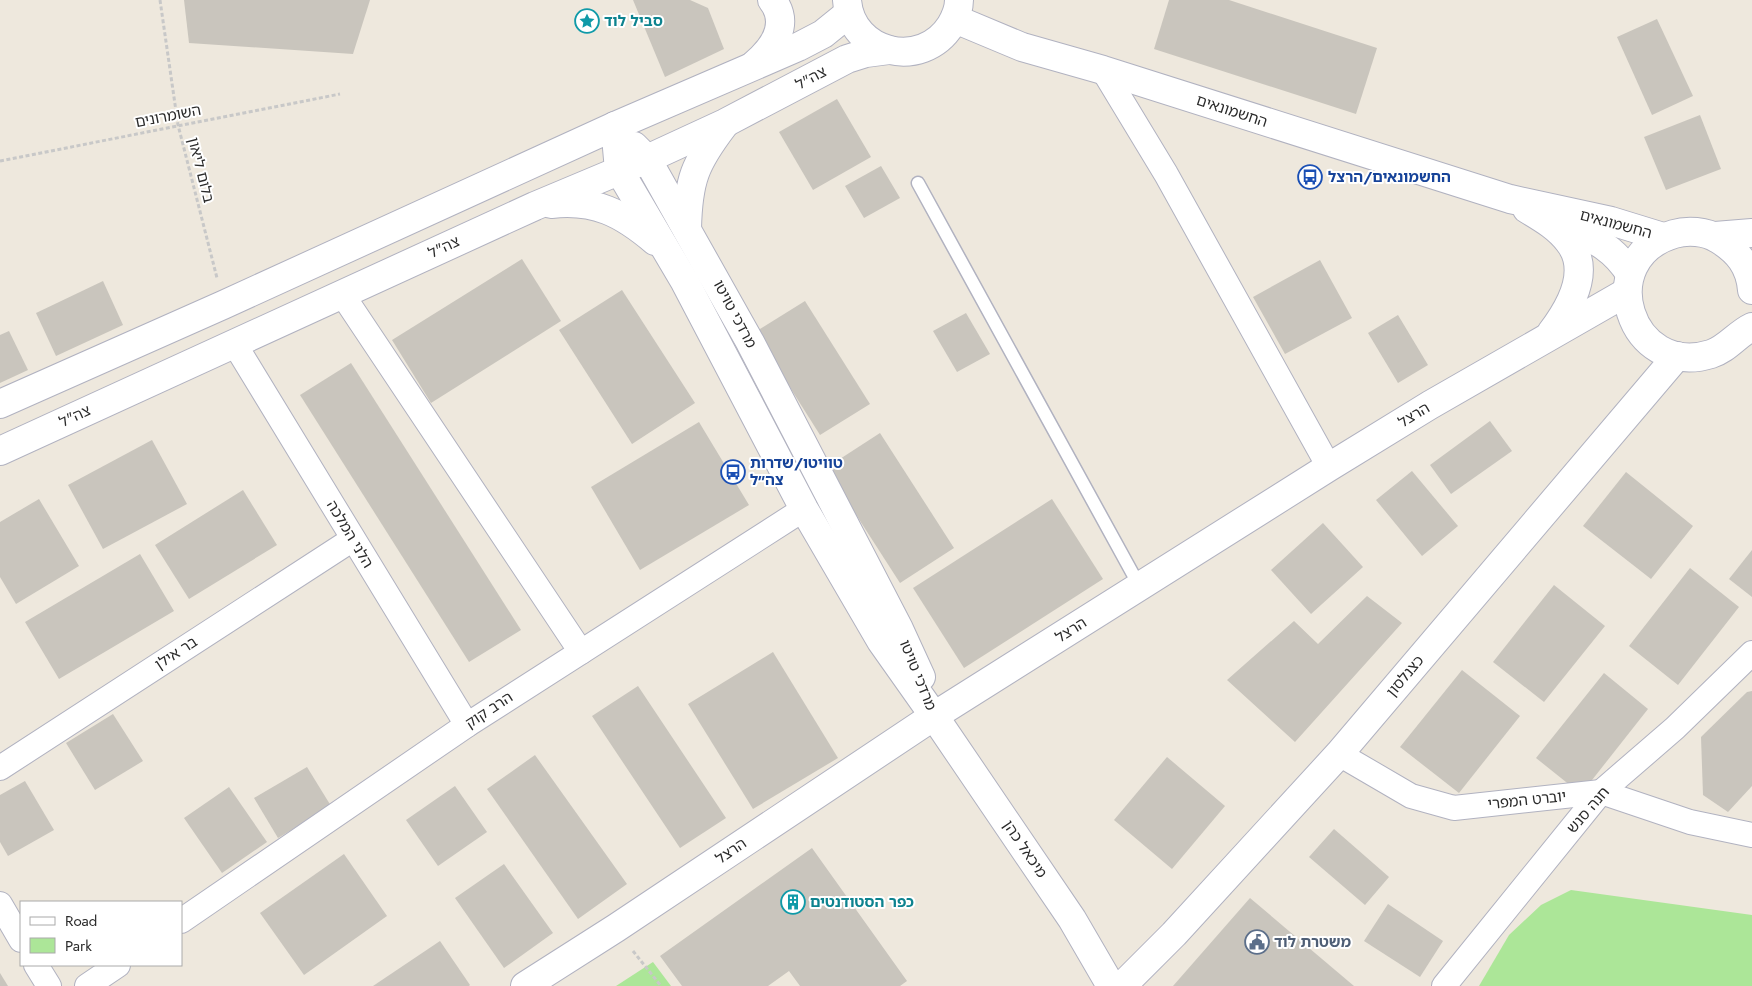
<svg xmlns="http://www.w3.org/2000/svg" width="1752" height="986" font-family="Jost,'Noto Sans Hebrew',sans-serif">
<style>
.green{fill:#ace698}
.building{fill:#c9c5bd}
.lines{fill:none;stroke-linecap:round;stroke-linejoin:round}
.lane-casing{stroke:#b1b2c0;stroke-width:15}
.street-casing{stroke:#b1b2c0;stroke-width:26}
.secondary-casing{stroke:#b1b2c0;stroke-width:30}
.path{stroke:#c8c8c8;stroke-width:3;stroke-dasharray:4 2.5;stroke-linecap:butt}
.lane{stroke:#fff;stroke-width:12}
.street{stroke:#fff;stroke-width:24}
.secondary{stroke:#fff;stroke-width:28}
.labels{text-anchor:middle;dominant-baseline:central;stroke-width:4;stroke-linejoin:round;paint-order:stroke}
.culture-label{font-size:15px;font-weight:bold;fill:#0d838f;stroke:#fff;text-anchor:start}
.street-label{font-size:15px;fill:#2b2b2b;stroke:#fff}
.transit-label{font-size:15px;font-weight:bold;fill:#164399;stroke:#fff;text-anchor:start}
.service-label{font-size:15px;font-weight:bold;fill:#4e5e75;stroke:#fff;text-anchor:start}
</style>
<rect width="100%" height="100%" fill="#eee8dd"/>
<g class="green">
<polygon points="1571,890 1752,915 1752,986 1479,986 1509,935 1541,905"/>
<polygon points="653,962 671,986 616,986"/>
</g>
<g class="building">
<polygon points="184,0 370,0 353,54 189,43"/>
<polygon points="633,0 690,0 708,8 724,49 665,77"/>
<polygon points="1169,0 1229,0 1377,48 1356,114 1154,49"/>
<polygon points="1657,19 1693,96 1652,115 1617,37"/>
<polygon points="837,99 871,157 813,190 779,132"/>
<polygon points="1700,115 1721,169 1666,190 1644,137"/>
<polygon points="881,166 900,198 864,218 845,186"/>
<polygon points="522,259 561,321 431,403 392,340"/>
<polygon points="1320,260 1352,318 1285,354 1253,297"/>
<polygon points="103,281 123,325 56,356 36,313"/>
<polygon points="622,290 695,403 632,444 559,330"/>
<polygon points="805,301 870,404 820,435 755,332"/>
<polygon points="966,313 990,354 957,372 933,331"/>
<polygon points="1398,315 1428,365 1398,383 1368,333"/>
<polygon points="9,331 28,370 0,383 0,335"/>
<polygon points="351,363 521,630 469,662 300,395"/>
<polygon points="1490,421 1512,451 1451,494 1430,465"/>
<polygon points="699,422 749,505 640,570 591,487"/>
<polygon points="880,433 954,548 900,583 826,468"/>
<polygon points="152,440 187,504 103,549 68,485"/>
<polygon points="1412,471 1458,526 1422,556 1376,500"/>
<polygon points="1626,472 1693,526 1651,579 1583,526"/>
<polygon points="243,490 277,545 189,599 155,545"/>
<polygon points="39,499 79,566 16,604 0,577 0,522"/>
<polygon points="1052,499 1103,579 964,668 913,588"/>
<polygon points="1323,523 1363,567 1311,614 1271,570"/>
<polygon points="1752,550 1752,597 1729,579"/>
<polygon points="140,554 174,611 59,679 25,622"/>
<polygon points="1690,568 1739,607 1678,685 1629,646"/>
<polygon points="1554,585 1605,626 1544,702 1493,662"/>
<polygon points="1367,596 1402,623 1295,742 1227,680 1294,621 1318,644"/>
<polygon points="773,652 838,758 753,809 688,704"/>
<polygon points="1462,670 1520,716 1459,793 1400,747"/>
<polygon points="1604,673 1648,709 1581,794 1536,758"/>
<polygon points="638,686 726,818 680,848 592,716"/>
<polygon points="1752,691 1752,786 1728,812 1703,795 1701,737 1747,692"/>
<polygon points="113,714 143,761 95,790 66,743"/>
<polygon points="535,755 627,884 578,919 487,789"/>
<polygon points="1167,757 1225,806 1172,869 1114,820"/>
<polygon points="307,767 331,806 278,838 254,798"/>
<polygon points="25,781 54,830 8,856 0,842 0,795"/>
<polygon points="455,786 487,832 438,866 406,820"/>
<polygon points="229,787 267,842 222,873 184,818"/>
<polygon points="1334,829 1389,877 1365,905 1309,857"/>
<polygon points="812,848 907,981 900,986 800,986 789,971 768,986 682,986 660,956"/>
<polygon points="344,854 387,916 304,975 260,913"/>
<polygon points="504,864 553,933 504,968 455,898"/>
<polygon points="1250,898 1354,986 1173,986"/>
<polygon points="1388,904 1443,941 1420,977 1364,941"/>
<polygon points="440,941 470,985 469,986 373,986"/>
<polygon points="0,973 8,986 0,986"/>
</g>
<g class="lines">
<g class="lane-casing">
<polyline id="lane" points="918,183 1140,587"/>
</g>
<g class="street-casing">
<g id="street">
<polyline points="1103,70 1166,174 1329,467"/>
<polyline points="342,294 581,652"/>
<polyline points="234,343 467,725"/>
<polyline points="1339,754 1411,796 1454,808 1601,792 1690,822 1752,835"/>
<polyline points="0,768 353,539"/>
<polyline points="0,904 21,940"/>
<polyline points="181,921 467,725 804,509"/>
<polyline points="36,965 49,986"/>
<polyline points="87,986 118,965"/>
<polyline points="1444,986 1601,792 1675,728 1752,653"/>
</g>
</g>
<g class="secondary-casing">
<g id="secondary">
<path d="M847,0C851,54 922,71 951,25C955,18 959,9 959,0"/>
<polyline points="955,19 1022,47 1103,70 1510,199 1611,221 1663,237"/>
<path d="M754,65C773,49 791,24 772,0"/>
<polyline points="615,126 619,170 685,282 804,509 881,641 934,716 1072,919 1111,986"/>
<polyline points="634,146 647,159 750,342 899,629 921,677"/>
<path d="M551,204C595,199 622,213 655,241"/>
<path d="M1527,209C1542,218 1558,227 1569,242C1592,271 1570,308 1551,333"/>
<path d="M1556,221C1587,237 1611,243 1630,274"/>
<path d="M687,229C688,180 695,163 724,125"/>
<polyline points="1715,236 1752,233"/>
<path d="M1752,290C1750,266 1738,251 1718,239C1706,231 1687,230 1674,234C1591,259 1630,379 1711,354C1727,349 1737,334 1752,327"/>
<polyline points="0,404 223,305 615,126 798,47 823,34 849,13"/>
<polyline points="0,451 535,206 647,159 725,123 847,59 866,53 889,50"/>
<polyline points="525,986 616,928 934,716 1329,467 1430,405 1627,292"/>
<polyline points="1122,986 1174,934 1339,754 1677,356"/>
</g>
</g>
<g class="path">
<polyline points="160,0 178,125 217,278"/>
<polyline points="0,161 340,94"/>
<polyline points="633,951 661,986"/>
</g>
<use href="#lane" class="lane"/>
<use href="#street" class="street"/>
<use href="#secondary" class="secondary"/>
</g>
<defs>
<g id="sight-ring" transform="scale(1.25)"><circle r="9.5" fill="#fff" stroke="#0f9aa8" stroke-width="1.5"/><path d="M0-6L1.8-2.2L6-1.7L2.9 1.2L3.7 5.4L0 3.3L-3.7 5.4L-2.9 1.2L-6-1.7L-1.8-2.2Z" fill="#0f9aa8"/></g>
<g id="bus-ring" transform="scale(1.25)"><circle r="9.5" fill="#fff" stroke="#1a4fb4" stroke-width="1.5"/><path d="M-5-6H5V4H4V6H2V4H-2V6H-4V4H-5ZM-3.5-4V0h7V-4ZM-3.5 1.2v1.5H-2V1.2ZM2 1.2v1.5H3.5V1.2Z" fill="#1a4fb4"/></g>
<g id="building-ring" transform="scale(1.25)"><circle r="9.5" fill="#fff" stroke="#0f9aa8" stroke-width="1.5"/><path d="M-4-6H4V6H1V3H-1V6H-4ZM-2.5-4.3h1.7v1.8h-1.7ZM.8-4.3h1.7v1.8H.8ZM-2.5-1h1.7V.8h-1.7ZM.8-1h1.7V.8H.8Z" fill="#0f9aa8"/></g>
<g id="civic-ring" transform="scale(1.25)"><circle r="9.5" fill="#fff" stroke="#5c6f8a" stroke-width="1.5"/><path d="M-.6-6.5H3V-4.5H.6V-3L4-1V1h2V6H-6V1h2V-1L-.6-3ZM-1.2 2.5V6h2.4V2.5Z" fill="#5c6f8a"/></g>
</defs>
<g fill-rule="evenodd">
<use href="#sight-ring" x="587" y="21"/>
<use href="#bus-ring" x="1310" y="177"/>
<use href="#bus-ring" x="733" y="472"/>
<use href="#building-ring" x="793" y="902"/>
<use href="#civic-ring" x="1257" y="942"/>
</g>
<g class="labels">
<g class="culture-label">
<text x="604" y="21">סביל לוד</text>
<text x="810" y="902">כפר הסטודנטים</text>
</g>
<g class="street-label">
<text transform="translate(811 78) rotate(-28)">צה"ל</text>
<text transform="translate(1232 111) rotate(18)">החשמונאים</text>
<text transform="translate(168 116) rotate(-11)">השומרונים</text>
<text transform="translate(201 170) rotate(76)">בלום ליאון</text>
<text transform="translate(1616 224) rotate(15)">החשמונאים</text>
<text transform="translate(444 247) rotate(-25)">צה"ל</text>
<text transform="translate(735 314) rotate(62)">מרדכי טויטו</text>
<text transform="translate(1414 415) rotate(-31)">הרצל</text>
<text transform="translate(75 416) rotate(-25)">צה"ל</text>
<text transform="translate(350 534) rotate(59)">הלני המלכה</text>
<text transform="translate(1071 630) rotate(-32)">הרצל</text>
<text transform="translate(176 653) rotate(-33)">בר אילן</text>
<text transform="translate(918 675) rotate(68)">מרדכי טויטו</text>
<text transform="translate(1405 676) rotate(-50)">כצנלסון</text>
<text transform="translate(489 710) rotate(-33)">הרב קוק</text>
<text transform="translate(1527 800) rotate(-6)">יוברט המפרי</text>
<text transform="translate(1588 810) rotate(-49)">חנה סנש</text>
<text transform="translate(1025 849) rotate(56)">מיכאל כהן</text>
<text transform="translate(731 851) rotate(-34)">הרצל</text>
</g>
<g class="transit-label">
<text x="1328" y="177">החשמונאים/הרצל</text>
<text x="750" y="463">טוויטו/שדרות<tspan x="750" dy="17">צה״ל</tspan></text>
</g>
<g class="service-label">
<text x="1274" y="942">משטרת לוד</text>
</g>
</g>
<rect x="20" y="901" width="162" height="65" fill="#ffffff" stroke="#aaaaaa"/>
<rect x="30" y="917" width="25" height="8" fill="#ffffff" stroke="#aaaaaa"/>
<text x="65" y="926" font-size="15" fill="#2b2b2b">Road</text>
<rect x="30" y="938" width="25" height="15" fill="#ace698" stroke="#aaaaaa"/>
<text x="65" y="951" font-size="15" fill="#2b2b2b">Park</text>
</svg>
